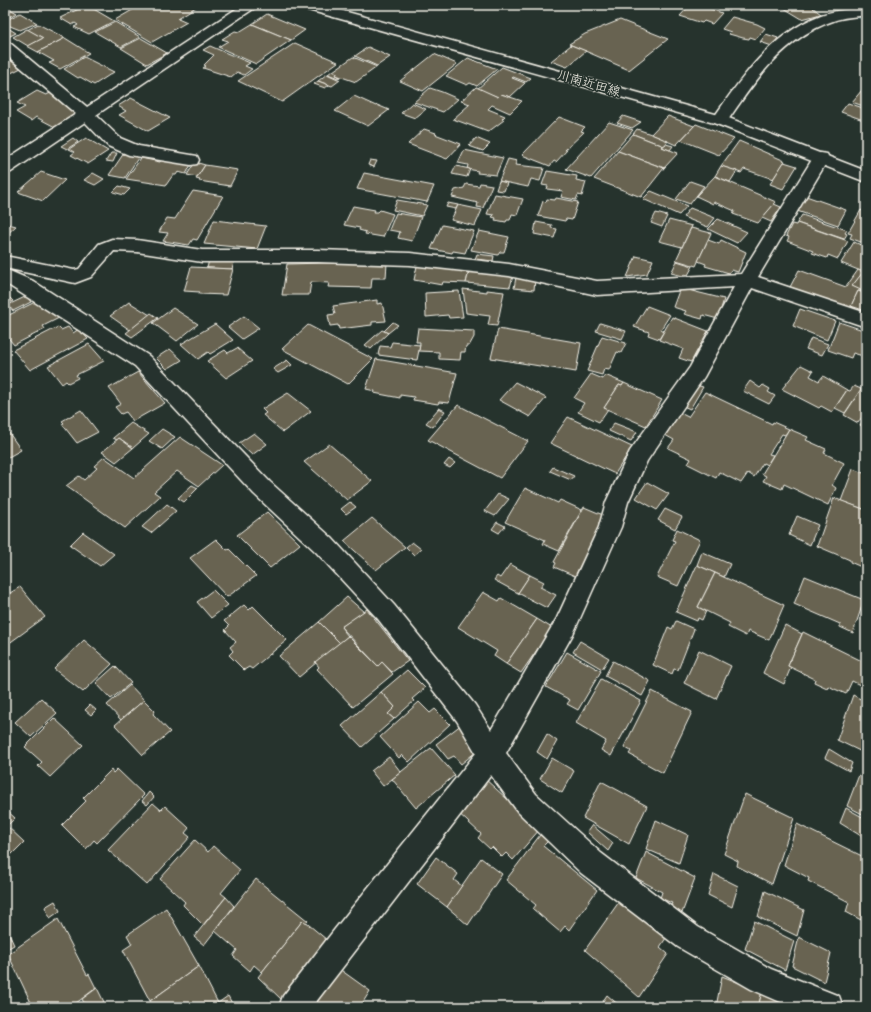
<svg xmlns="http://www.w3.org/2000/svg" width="871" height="1012" font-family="Itim,'Klee One',sans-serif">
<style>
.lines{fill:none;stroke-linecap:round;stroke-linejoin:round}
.river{fill:#446869;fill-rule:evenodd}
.building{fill:#686451;stroke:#f4f1e8}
.minor-casing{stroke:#f4f1e8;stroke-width:3}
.secondary-casing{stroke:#f4f1e8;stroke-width:3}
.minor{fill:#26332d;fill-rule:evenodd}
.secondary{fill:#26332d;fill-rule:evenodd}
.labels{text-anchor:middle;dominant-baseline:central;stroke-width:3.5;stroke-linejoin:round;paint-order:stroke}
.far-street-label{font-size:13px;fill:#f4f1e8;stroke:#26332d}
</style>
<rect width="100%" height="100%" fill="#26332d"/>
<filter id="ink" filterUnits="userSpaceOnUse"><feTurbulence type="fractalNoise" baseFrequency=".025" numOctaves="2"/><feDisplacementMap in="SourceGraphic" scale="8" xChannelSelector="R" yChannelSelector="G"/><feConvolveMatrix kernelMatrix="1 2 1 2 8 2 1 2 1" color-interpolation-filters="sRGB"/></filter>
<g filter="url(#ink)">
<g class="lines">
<polygon class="river" points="844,5 866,5 866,20 855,18"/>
</g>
<g class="building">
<polygon points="87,5 114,21 89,34 74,27 78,25 75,23 72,25 60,18"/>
<polygon points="141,5 199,5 178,18 187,22 152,42 115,20"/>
<polygon points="690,5 700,5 722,13 712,24 704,21 702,23 680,16"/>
<polygon points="779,5 816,5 817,6 813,8 821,14 802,19"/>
<polygon points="5,6 17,13 5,19"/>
<polygon points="20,13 37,23 20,30 5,24 5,21"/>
<polygon points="267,14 305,30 291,40 252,24"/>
<polygon points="732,17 757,24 765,28 756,39 750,37 749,39 743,38 729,34 731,32 722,29"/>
<polygon points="620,20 668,39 629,70 569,44 585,34"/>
<polygon points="115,22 140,37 121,47 95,32"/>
<polygon points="38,24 65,38 38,52 27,46 43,38 27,30"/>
<polygon points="252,24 291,40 256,64 218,47 228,41 222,39 235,31 239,32"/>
<polygon points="8,28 16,33 6,38 5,30"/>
<polygon points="27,29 43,38 28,46 13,37"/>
<polygon points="766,34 778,38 772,46 760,42"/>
<polygon points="65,38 89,53 60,69 49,63 54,61 38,52"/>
<polygon points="141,38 167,53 147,64 121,48"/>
<polygon points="295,43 338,62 282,102 238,81"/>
<polygon points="571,45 586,51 567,67 551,61"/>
<polygon points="210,46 250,63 245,66 252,69 244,75 237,72 231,77 203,68 206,66 204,65 214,55 203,50"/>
<polygon points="368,47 390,57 377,66 355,56"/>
<polygon points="434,54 457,64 423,91 400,81"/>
<polygon points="84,57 114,72 94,85 80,77 78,78 64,69"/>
<polygon points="353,57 377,67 356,82 336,75 337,73 333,71"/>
<polygon points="7,58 21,68 5,76 5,59"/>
<polygon points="468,58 497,69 477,86 470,83 467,85 446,76"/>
<polygon points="502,67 531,78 526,82 513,77 512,78 525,83 510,97 501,94 498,97 477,89"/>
<polygon points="332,71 337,73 336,75 340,77 338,78 328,74"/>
<polygon points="327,74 340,80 332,86 318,81"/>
<polygon points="318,81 329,85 325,88 314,84"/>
<polygon points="476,87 498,97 501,94 522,101 510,113 492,105 488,109 505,116 502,119 504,120 488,132 453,119 470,104 461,101"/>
<polygon points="430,88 442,92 458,99 443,112 414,102"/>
<polygon points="60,89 85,111 57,128 36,117 31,121 16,112 25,107 17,103 37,91 46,95"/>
<polygon points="862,90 866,92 866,107 852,102"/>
<polygon points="354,96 376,106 377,105 389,110 368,126 335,111"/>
<polygon points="131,98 170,118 148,131 119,115 126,111 118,106"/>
<polygon points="412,103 426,109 415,118 401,113"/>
<polygon points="848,103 866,109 866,121 841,112"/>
<polygon points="623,116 641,122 632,128 617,123"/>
<polygon points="668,116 694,126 676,145 651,134"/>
<polygon points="559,117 585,127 581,131 584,132 565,150 567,150 556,162 554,161 550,166 522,155"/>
<polygon points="609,122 633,130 591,178 566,169"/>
<polygon points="696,124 734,139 719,155 681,140"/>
<polygon points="424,129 436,133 435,134 461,144 447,159 408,144"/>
<polygon points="637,129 651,134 668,141 664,146 633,134"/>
<polygon points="633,134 664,146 662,147 678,153 664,168 618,151"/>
<polygon points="73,138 78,142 67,149 61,146"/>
<polygon points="86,138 108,151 88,164 71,155 75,152 69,149"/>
<polygon points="476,138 490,144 483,151 469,146"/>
<polygon points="739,141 785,161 773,179 744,169 741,173 721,166"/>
<polygon points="666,144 673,146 670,150 662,147"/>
<polygon points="464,150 503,158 496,175 477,173 478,171 467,169 468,165 458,163"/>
<polygon points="618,151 664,168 641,197 594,179"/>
<polygon points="111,153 117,153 113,162 106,161"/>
<polygon points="124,153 140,155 125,178 109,175"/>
<polygon points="141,158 160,162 162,158 192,163 186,174 178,172 176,175 173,175 166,185 126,179"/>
<polygon points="508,159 517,161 515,165 544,168 540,181 531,179 528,187 499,181"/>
<polygon points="370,160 377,161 374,167 368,165"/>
<polygon points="195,162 205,165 197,177 187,175"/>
<polygon points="784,162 797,166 783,189 770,184"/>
<polygon points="205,165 238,170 230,186 199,181 200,180 196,179"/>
<polygon points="456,166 470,169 467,177 452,174"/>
<polygon points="721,166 737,171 730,182 715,176"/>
<polygon points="547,171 577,176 576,180 586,182 582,196 578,195 576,200 561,197 563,191 547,189 548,186 542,185"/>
<polygon points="41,172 65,180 43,201 18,192"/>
<polygon points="93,173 104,179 95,185 84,180"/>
<polygon points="364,173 434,186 427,202 357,189"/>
<polygon points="715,176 776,202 758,223 733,214 735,211 714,202 713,204 696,196"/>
<polygon points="499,181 507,183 504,191 496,190"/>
<polygon points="690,181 704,186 690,204 676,199"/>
<polygon points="480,183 492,185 483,208 477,207 478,203 452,197 455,190 464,188 466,184 479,186"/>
<polygon points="119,186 130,189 124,195 113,192"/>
<polygon points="193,191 223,196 197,240 193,239 189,245 163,241 168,233 159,232 167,218 175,219"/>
<polygon points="651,191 687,206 679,215 643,199"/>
<polygon points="495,194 523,199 517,215 512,214 510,220 507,220 506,222 495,220 496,218 492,217 494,215 487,214"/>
<polygon points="806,196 846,210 838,225 797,211"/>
<polygon points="556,198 578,202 572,220 566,219 565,221 538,216 543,201 546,202 547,199 555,200"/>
<polygon points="397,200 427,205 422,216 393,210"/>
<polygon points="448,203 458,205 456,209 446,207"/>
<polygon points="774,204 781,207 771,222 762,218"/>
<polygon points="458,205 482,210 475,226 451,220"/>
<polygon points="353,206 375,210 374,212 378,212 380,210 393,214 383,237 365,234 366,232 359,230 360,228 344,225"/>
<polygon points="690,208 715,218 708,227 683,217"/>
<polygon points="861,210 866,212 866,244 850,238 852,234 848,233"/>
<polygon points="396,213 421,217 412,241 398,238 400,232 389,230"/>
<polygon points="656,213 667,216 662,227 651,223"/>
<polygon points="802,215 847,230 845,233 847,234 844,239 797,223"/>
<polygon points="718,219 747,232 737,243 708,229"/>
<polygon points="214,220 266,226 257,249 204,244"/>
<polygon points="669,220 692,226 682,247 659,241"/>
<polygon points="536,222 552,225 551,228 557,229 554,238 534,234"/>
<polygon points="5,223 16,226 5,236"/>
<polygon points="797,223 848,241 838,259 828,255 827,258 812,253 813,251 787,241 789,237 786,236 792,224 796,225"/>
<polygon points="442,225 474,231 465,253 453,251 452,253 431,249"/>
<polygon points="691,228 711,233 696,266 676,260"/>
<polygon points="479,231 509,237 504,252 500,252 498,255 471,250"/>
<polygon points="708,240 719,244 721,240 746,252 738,272 731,270 729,273 705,266 706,264 698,261"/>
<polygon points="854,242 866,247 866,267 863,272 841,263"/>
<polygon points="477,254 494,256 493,261 475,259"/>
<polygon points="636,256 653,260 647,274 627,277"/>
<polygon points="209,260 232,261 234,263 232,269 207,268"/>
<polygon points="677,261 693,266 688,275 684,274 683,276 671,273"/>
<polygon points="325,263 387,263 386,278 372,278 371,288 328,287 329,283 311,282 309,295 282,295 287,264"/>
<polygon points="417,266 469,271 466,283 443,282 442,285 414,280"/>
<polygon points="191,267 233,269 226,295 199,294 200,292 184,291"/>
<polygon points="866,267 866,294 852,286"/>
<polygon points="799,270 846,287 858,270 863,272 852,286 863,291 858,291 851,306 855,308 854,310 790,287"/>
<polygon points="469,271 513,276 510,287 466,283"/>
<polygon points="516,277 535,279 534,290 514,288"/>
<polygon points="680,288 724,299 718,319 703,315 702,319 684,314 686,311 673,307"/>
<polygon points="463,289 487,292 487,290 504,292 497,326 488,325 490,316 466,313"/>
<polygon points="459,291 463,317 449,318 448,315 426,317 425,293"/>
<polygon points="858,291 866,294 866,311 851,306"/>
<polygon points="5,293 13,301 5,305"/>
<polygon points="27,296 31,302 13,311 8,305"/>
<polygon points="377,300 377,304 382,303 386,321 372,322 372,325 339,329 338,325 330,326 328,315 335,314 333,306"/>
<polygon points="35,302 59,318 43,326 45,329 14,345 5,334 5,317"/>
<polygon points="129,302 150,315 130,330 110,316"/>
<polygon points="647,306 670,315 661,329 664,331 659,339 648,335 649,332 634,327"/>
<polygon points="173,308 198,324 177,341 153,323"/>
<polygon points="800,309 835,321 827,340 793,326"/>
<polygon points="151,313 158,318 132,337 126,333"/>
<polygon points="244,316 259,328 242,339 228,327"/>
<polygon points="672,317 708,331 691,362 679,358 683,349 659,340"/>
<polygon points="393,322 398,325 388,333 384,331"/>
<polygon points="839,322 866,331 866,357 853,353 851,358 828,350"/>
<polygon points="600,323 626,331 622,339 596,331"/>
<polygon points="215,324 233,340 210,354 208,352 198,359 181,344"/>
<polygon points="308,325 373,359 348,384 282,349"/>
<polygon points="58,327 61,330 68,327 73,333 79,329 88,339 30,370 13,350"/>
<polygon points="418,328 474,331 474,337 469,346 466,346 465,352 461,352 460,360 439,359 439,352 419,351 420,342 416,342"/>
<polygon points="498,329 581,343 576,372 491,358"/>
<polygon points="382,330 388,333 371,349 365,345"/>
<polygon points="602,336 626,343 621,353 617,352 609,370 604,369 602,375 587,371"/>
<polygon points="811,338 828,344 822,355 806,349"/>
<polygon points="392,342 420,345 417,360 378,355 380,346 390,347"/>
<polygon points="89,344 104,361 76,375 78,378 68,383 66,381 62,384 48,366"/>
<polygon points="237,348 252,361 226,378 207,361 225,350 228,353"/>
<polygon points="170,349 182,360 167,369 156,358"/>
<polygon points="376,359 457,373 449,403 439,402 438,404 413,400 414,397 400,395 400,398 374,393 375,391 366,389"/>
<polygon points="287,360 292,365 278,373 273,369"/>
<polygon points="801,365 813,371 810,376 819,381 823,376 847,390 832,412 821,406 819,408 782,389"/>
<polygon points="138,372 165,403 133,421 126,412 121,414 115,407 121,404 109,388"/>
<polygon points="591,374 603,379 605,375 624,383 622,386 619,385 604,408 608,409 599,422 578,412 584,403 574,398"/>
<polygon points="750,381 760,388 763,385 770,389 768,392 775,396 769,404 743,391"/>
<polygon points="515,382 546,398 530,417 499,400"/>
<polygon points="624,383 662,400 646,426 604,408 619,385 622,386"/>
<polygon points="696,385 703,387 690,409 683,406"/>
<polygon points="864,385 866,386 866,411 858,423 844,415"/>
<polygon points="854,386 861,389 845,413 835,408 847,390 850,391"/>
<polygon points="705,392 772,424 773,422 789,429 785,435 782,434 769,454 773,455 767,465 763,463 754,477 748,473 741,483 719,472 716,478 688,464 691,459 668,448 674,440 665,435 680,413 688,417"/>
<polygon points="288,393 311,411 283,432 263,415 266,413 262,409"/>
<polygon points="458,405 528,441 500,478 428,440"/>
<polygon points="439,408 445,411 433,427 426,423"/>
<polygon points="81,410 98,432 77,443 62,424 64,423 62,421"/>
<polygon points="866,416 866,428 860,425"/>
<polygon points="568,417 632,447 615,474 550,443"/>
<polygon points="131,423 149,434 133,448 119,438 117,440 113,438"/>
<polygon points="614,423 637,432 631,441 609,431"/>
<polygon points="162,429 175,437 162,449 149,441"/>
<polygon points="789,429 808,437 806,440 826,449 824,453 844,463 832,485 836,488 828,505 784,484 782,489 763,481 766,476 762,474"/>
<polygon points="9,433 21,450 5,459 5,435"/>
<polygon points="254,433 267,444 252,455 239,443"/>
<polygon points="180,437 222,465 199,486 177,471 154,492 160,496 125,528 66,486 79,476 84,480 97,468 94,466 104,457 134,478"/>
<polygon points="119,438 133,448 116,462 102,452"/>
<polygon points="329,444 372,481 347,500 304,462"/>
<polygon points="449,459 455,463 450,468 444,465"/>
<polygon points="553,467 574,476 571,480 550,471"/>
<polygon points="853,469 866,474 866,510 841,501"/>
<polygon points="647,482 669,494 657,510 636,498"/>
<polygon points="192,485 198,488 184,502 178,498"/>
<polygon points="525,488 558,503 560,500 582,510 559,551 543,544 545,540 505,522"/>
<polygon points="498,494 509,499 495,516 485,511"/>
<polygon points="834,498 866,510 866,569 850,562 850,560 817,546"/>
<polygon points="350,502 356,507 346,514 341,509"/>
<polygon points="167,504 176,511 151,533 142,527"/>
<polygon points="584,507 603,515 598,524 601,525 575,576 554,567 556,563 554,562"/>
<polygon points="665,509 682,517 675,529 658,520"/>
<polygon points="267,512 300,544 270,568 237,535"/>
<polygon points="797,516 818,525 810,545 789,535"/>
<polygon points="372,518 405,547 376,570 344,541"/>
<polygon points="497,522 505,526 499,533 492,529"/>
<polygon points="677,529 700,540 678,586 657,577 675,541 672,540"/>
<polygon points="83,532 114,554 100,566 70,545"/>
<polygon points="216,539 227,550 229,549 256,576 227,597 190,558"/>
<polygon points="412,542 421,549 414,555 406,547"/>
<polygon points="702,552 730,564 724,577 697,565"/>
<polygon points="510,564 530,575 518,593 494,580 497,576 500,578"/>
<polygon points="697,565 715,573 698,607 706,611 702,620 698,618 697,621 676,612"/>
<polygon points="715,573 784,605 769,640 748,631 746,636 728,627 730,623 698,607"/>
<polygon points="530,575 544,582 540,587 556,595 547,608 518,593"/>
<polygon points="805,576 864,600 853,633 840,627 840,624 794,604"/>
<polygon points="20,587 45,617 8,644 5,640 5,596"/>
<polygon points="213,590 228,605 211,618 197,602"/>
<polygon points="483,592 499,601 501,598 537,619 506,664 494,656 497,651 458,627"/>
<polygon points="347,597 364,612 341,627 348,636 340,643 319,622"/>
<polygon points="244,605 249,610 253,606 287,640 252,669 249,667 244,670 229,655 233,651 230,647 236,642 225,630 229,626 224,621"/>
<polygon points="367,609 408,661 392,672 382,662 378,666 341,627"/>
<polygon points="537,619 552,628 521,673 506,664"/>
<polygon points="676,621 694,629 678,670 674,669 672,674 653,665 668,627 672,629"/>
<polygon points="319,622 340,643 299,677 279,656"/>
<polygon points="785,625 802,634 788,666 791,667 784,684 763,673"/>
<polygon points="803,632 866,663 866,676 862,686 852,681 846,694 828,686 827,688 814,682 815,679 788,666"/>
<polygon points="348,636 378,666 382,662 393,674 353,707 317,669 319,667 315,662"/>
<polygon points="84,640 112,664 83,692 54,669"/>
<polygon points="580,641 609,658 602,669 573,652"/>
<polygon points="699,650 731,666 716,699 684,683"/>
<polygon points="567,652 601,671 578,710 567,704 570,700 546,687"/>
<polygon points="613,661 650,681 642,696 605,676"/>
<polygon points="115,666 131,683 111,699 96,683"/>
<polygon points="407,670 425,688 412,699 414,701 394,719 388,714 395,707 381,692"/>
<polygon points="601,679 641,701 611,756 601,750 606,741 576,723"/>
<polygon points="130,685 144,700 121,720 107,705"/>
<polygon points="652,691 692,712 663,773 629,754 631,751 624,747"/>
<polygon points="381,692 395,707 388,714 394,719 362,747 342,726"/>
<polygon points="853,695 866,702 866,754 837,740"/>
<polygon points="41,698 57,713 31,737 15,722"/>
<polygon points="144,700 155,711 153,714 170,732 143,755 115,725"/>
<polygon points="419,702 430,713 435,709 450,724 409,762 402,755 399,758 380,737"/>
<polygon points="90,705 96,710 91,715 85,710"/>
<polygon points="54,718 83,745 50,777 38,766 42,762 25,747"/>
<polygon points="462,724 482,747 461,764 454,756 448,759 436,744"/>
<polygon points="547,734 557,741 547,759 537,752"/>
<polygon points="431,748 455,775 416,808 392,779"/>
<polygon points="829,749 852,763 849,771 825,758"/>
<polygon points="389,757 401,772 383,786 371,771"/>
<polygon points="552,758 574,771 562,793 540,779"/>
<polygon points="117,769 144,795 97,843 94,840 86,849 62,825 86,801 83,798 111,770 113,773"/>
<polygon points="859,775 866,779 866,816 847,806"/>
<polygon points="484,778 540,829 513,860 506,853 502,857 492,847 490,849 478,838 481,834 455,810"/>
<polygon points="601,781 647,806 629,844 583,818"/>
<polygon points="149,792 154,797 147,805 142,801"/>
<polygon points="745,794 794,818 772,884 737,866 738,861 724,854"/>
<polygon points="153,803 161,810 165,806 189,828 185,833 190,837 147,885 108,850"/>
<polygon points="846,808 866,819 866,839 840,823"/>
<polygon points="5,809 15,818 7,826 24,842 5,861"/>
<polygon points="656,820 688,835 679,863 646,849"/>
<polygon points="797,824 866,858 866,900 861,920 846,912 849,902 808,881 809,878 784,865"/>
<polygon points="592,825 613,843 608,851 587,832"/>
<polygon points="540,835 548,841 543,846 597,890 569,930 565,926 560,932 533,909 536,905 506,880"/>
<polygon points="195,840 208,852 213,846 240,870 221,893 226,897 203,925 183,905 185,902 160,879"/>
<polygon points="646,852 695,878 682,913 670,907 672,903 660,898 662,892 636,878"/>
<polygon points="436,857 458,874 454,880 462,886 447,907 417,884"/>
<polygon points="481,858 502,874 468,925 447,907"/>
<polygon points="714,874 738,886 732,907 708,895"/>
<polygon points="256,879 308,921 306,923 303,920 262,972 254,965 250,971 233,956 237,950 215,931"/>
<polygon points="765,891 804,910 797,936 758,917"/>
<polygon points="226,897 234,906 204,945 194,937"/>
<polygon points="621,899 666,938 660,947 668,954 639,997 585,950"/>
<polygon points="55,901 60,911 50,918 45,907"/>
<polygon points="166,908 199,966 150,1001 123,950 132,944 127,935"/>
<polygon points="58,919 87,975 89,974 96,988 71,1007 33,1007 8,954"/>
<polygon points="303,920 327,940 282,1000 258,977"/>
<polygon points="754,921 794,941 785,970 745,949"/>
<polygon points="9,934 14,945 5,950 5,936"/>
<polygon points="799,937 831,953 824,982 792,966"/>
<polygon points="199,966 218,1003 228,996 234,1007 153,1007 150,1001"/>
<polygon points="338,968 370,991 360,1007 314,1007"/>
<polygon points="722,976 762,992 758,1007 716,1007"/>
<polygon points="97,988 104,1002 98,1007 86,1007 82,999"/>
<polygon points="762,992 797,1007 758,1007"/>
<polygon points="607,995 621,1007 599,1007"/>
</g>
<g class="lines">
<g class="minor-casing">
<g id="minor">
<polygon points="242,5 259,5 96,115 120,138 139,146 197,156 199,160 197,164 191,165 129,155 108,146 85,122 11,172 5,173 5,160 76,114 5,54 5,42 10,43 87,107"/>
<path d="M866,7V15C855,17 843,17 833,21C783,38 754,82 726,123L720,125L714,123L712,120C741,78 771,34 821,15C835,10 851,9 866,7Z"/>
<polygon points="821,153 827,154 829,158 758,277 866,313 866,327 752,288 704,377 647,461 628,502 621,527 573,634 506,753 536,794 601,853 698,927 771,969 839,996 843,1007 792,1007 751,989 678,947 581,873 518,812 491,775 312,1007 279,1007 283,996 335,929 476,753 457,721 378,619 316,552 254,494 135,366 5,283 5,269 33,281 149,356 270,482 332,538 394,605 475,705 491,730 557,618 599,527 606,502 630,451 690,367 734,287 597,295 509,276 410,265 318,262 202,262 137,252 114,251 91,277 75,283 5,268 5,256 74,270 79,269 99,244 112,239 137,240 202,250 318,250 410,253 509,264 597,281 741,274 813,158 815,154"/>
</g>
</g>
<g class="secondary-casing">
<polygon id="secondary" points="299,5 322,5 726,117 866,171 866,182 714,123 301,8"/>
</g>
<use href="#minor" class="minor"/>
<use href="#secondary" class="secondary"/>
</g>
</g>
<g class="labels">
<g class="far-street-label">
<text transform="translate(589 83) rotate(16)">川南近田線</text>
</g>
</g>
<rect width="871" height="1012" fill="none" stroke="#26332d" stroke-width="20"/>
<rect x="10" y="10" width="851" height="992" fill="none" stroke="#f4f1e8" stroke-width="1.5" filter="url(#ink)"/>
</svg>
